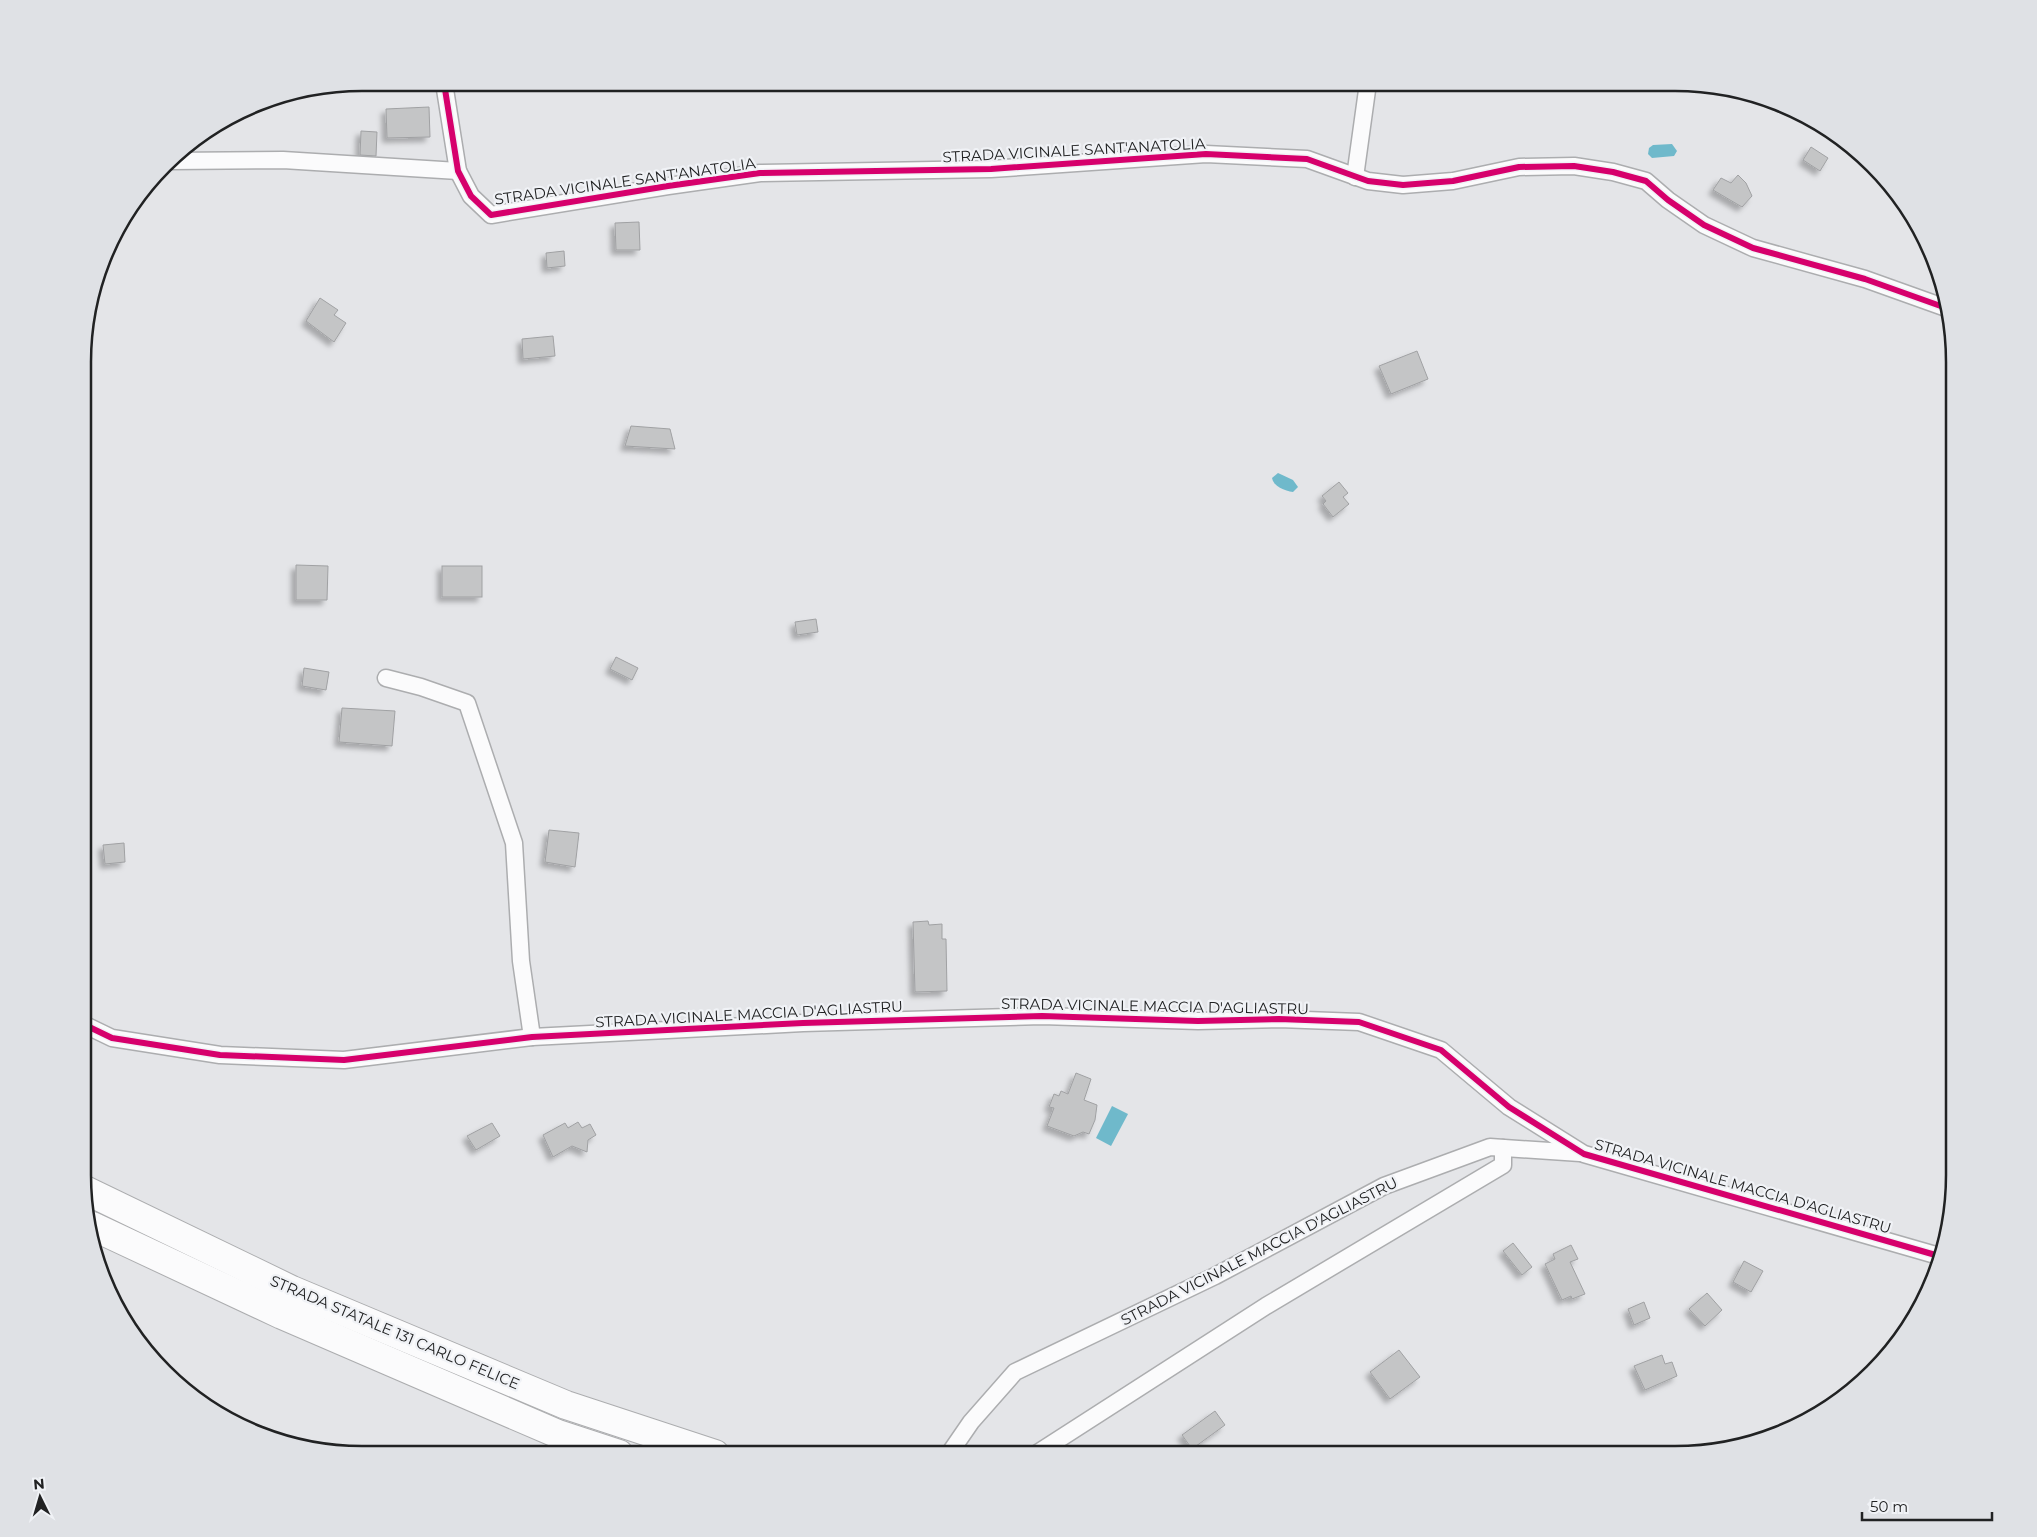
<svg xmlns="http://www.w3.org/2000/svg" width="2037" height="1537" font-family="Montserrat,sans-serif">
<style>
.water{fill:#6fb9cb}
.building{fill:#c4c5c6;stroke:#a0a1a3;filter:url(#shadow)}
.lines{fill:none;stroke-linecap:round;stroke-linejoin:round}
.street-casing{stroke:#acadaf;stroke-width:19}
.highway-casing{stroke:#acadaf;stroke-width:30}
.street{stroke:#fbfbfc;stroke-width:16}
.highway{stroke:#fbfbfc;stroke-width:28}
.cycleway-casing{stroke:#f0f2f6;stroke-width:9}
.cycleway{stroke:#d6006c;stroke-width:6}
.labels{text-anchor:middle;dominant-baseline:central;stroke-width:4.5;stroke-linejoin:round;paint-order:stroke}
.street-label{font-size:15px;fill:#212223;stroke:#f0f2f6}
.rim{fill:none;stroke:#212223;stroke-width:2.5}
</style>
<defs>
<filter id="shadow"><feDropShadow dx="-4.5" dy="4.5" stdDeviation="2.5" flood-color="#0004"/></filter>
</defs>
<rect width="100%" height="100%" fill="#e4e5e8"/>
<g class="water">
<polygon points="1672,144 1677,151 1674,156 1652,158 1648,154 1649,148 1653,145"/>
<path d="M1278,473L1293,480L1298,487L1293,492C1285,491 1273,486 1272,478Z"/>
<polygon points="1112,1106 1128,1114 1111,1146 1096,1138"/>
</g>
<g class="building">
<polygon points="429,107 430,137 387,138 386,109"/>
<polygon points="361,131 377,132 376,156 360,155"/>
<polygon points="1811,147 1828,158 1820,171 1803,160"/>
<polygon points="1738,175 1746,183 1752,196 1742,207 1713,190 1721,178 1731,183"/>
<polygon points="639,222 640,250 616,250 615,223"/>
<polygon points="564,251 565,266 547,268 546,253"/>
<polygon points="320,298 338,310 334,315 346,323 334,342 306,321"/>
<polygon points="553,336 555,356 523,359 522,339"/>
<polygon points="1417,351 1428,379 1391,394 1379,366"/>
<polygon points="631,426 670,429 675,449 625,446"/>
<polygon points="1339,482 1348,493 1343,497 1349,504 1333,517 1323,504 1326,501 1322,496"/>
<polygon points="296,565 328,566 327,600 296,600"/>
<rect x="442" y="566" width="40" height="31"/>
<polygon points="816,619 818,632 797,635 795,622"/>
<polygon points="616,657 638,668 632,680 610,669"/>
<polygon points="304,668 329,672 326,690 302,686"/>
<polygon points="342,708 395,711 392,746 339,742"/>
<polygon points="549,830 579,833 575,867 545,862"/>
<polygon points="124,843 125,862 105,864 103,845"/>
<polygon points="928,921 929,925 942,924 942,939 946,939 947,991 915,992 913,922"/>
<polygon points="1076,1073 1091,1079 1084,1100 1097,1105 1095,1120 1089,1134 1083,1132 1074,1136 1047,1126 1054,1108 1049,1107 1054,1094 1059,1096 1061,1091 1068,1094"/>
<polygon points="578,1122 582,1128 590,1124 596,1135 588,1140 587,1152 572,1146 553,1157 543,1135 565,1123 568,1128"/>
<polygon points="492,1123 500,1136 476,1150 467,1136"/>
<polygon points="1513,1243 1532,1267 1522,1275 1503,1251"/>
<polygon points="1571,1245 1578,1259 1570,1262 1585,1294 1572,1299 1571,1296 1562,1300 1545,1264 1555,1259 1553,1254"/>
<polygon points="1744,1261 1763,1271 1751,1292 1733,1282"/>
<polygon points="1707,1293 1722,1310 1705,1326 1689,1309"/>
<polygon points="1644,1302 1650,1318 1634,1325 1628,1309"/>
<polygon points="1399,1350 1420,1377 1390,1399 1370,1372"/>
<polygon points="1662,1355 1665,1364 1672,1362 1677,1376 1645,1390 1634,1366"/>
<polygon points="1215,1411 1225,1425 1192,1449 1182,1435"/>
</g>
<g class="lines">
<g class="street-casing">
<g id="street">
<polyline points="444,83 458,171 471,196 491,215 668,186 760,173 991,169 1206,154 1307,159 1368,181 1403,185 1453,181 1519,167 1574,166 1613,172 1646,181 1668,200 1704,225 1753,248 1865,279 1949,309"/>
<polyline points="171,161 283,160 458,171"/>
<polyline points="1355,177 1368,83"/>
<polyline points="386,678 421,687 467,703 514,843 521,961 532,1037"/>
<polyline points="83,1024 112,1038 220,1055 344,1060 532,1037 803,1023 1042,1016 1198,1021 1279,1019 1359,1022 1441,1050 1509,1107 1584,1154 1939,1256"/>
<polyline points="949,1454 971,1422 1015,1372 1215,1276 1384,1186 1490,1147 1580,1153"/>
<polyline points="1036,1454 1266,1306 1503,1165 1503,1148"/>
</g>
</g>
<g class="highway-casing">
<g id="highway">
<polyline points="83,1189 292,1290 566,1405 715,1454"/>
<polyline points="92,1226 282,1315 558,1434 619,1454"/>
</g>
</g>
<use href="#street" class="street"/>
<use href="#highway" class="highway"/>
<g class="cycleway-casing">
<g id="cycleway">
<polyline points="444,83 458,171 471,196 491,215 668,186 760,173 991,169 1206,154 1307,159 1368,181 1403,185 1453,181 1519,167 1574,166 1613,172 1646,181 1668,200 1704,225 1753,248 1865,279 1949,309"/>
<polyline points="83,1024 112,1038 220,1055 344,1060 532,1037 803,1023 1042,1016 1198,1021 1279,1019 1359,1022 1441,1050 1509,1107 1584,1154 1939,1256"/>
</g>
</g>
<use href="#cycleway" class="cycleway"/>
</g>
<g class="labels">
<g class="street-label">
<text transform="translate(1074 150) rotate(-3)">STRADA VICINALE SANT'ANATOLIA</text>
<text transform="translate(625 181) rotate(-8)">STRADA VICINALE SANT'ANATOLIA</text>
<text transform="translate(1155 1006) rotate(1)">STRADA VICINALE MACCIA D'AGLIASTRU</text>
<text transform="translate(749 1014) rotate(-3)">STRADA VICINALE MACCIA D'AGLIASTRU</text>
<text transform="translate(1743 1186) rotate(16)">STRADA VICINALE MACCIA D'AGLIASTRU</text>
<text transform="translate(1259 1251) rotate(-27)">STRADA VICINALE MACCIA D'AGLIASTRU</text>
<text transform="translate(395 1332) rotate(23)">STRADA STATALE 131 CARLO FELICE</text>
</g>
</g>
<path d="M0 0H2037V1537H0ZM362 91H1675A271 271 0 0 1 1946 362V1175A271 271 0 0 1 1675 1446H362A271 271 0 0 1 91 1175V362A271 271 0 0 1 362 91Z" fill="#dfe1e5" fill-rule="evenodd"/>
<path class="rim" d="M362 91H1675A271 271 0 0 1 1946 362V1175A271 271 0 0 1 1675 1446H362A271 271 0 0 1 91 1175V362A271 271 0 0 1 362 91Z"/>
<g transform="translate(40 1497) rotate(355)" stroke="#f0f2f6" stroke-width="4" paint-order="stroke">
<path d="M0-4L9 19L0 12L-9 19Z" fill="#212223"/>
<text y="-8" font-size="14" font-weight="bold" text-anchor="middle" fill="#212223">N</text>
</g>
<path d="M1862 1512v8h130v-8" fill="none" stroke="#212223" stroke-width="2.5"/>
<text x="1870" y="1512" font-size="15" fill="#212223" stroke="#f0f2f6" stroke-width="4" paint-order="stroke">50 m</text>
</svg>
